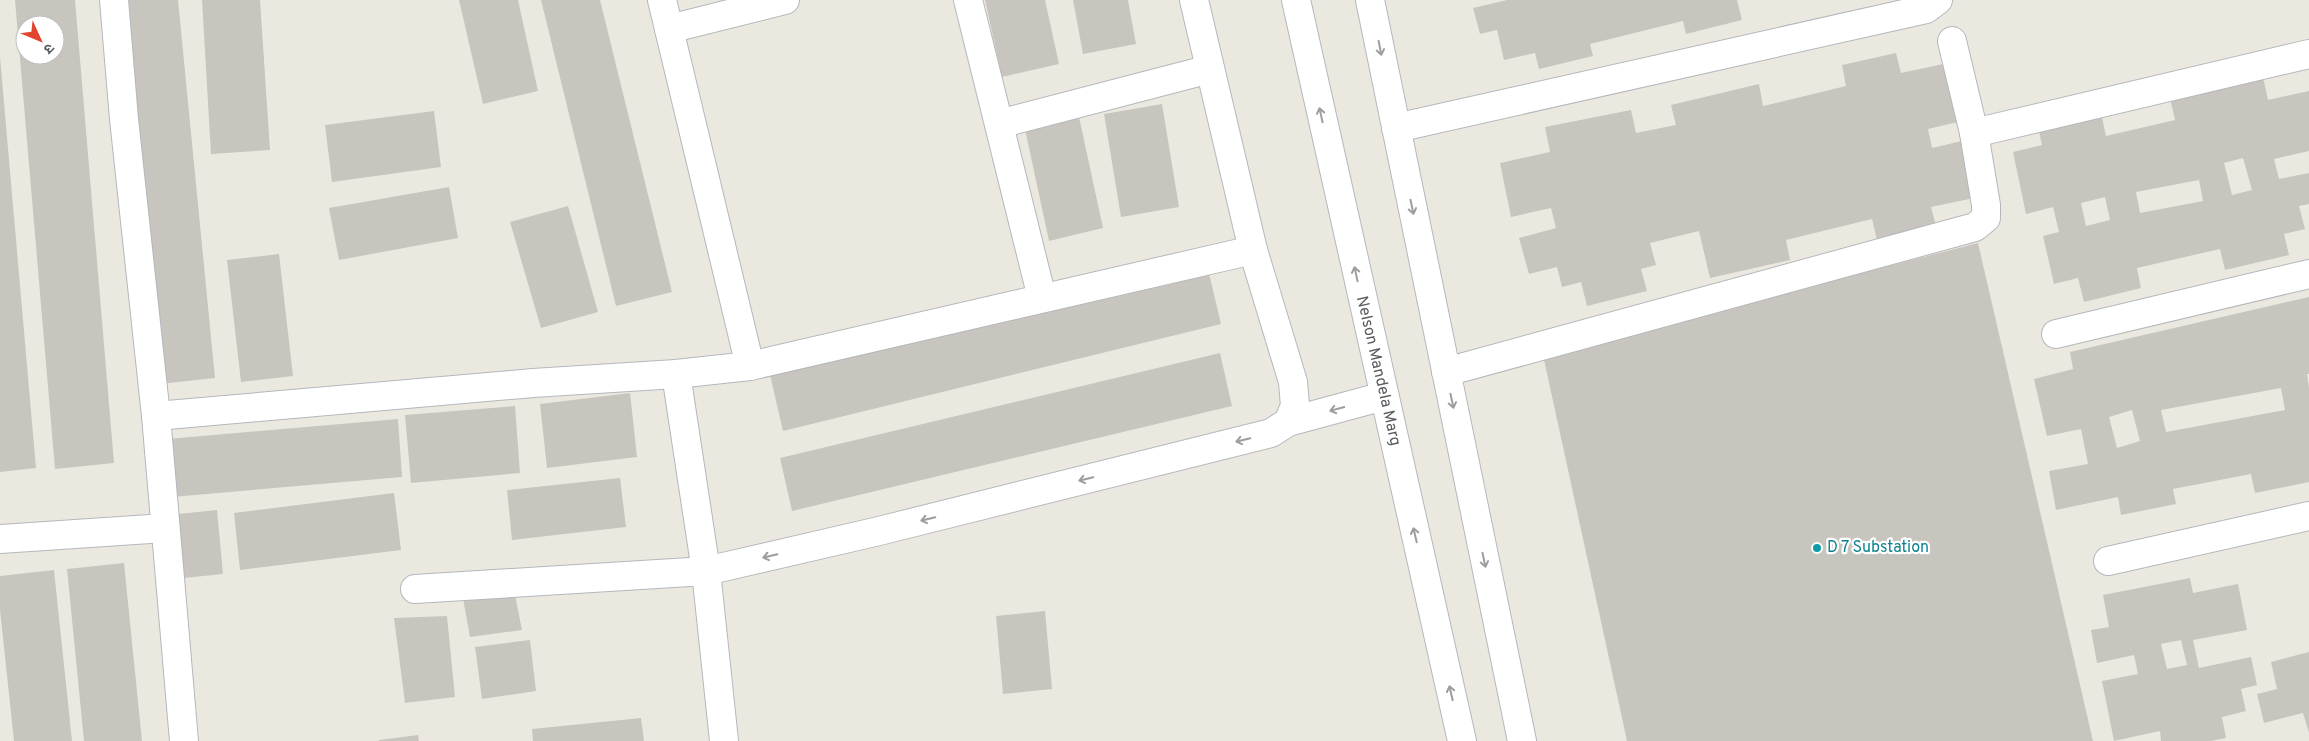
<svg xmlns="http://www.w3.org/2000/svg" width="2309" height="741" font-family="Overpass,'Noto Sans Devanagari',sans-serif">
<style>
.building{fill:#c8c5bf;fill-rule:evenodd}
.lines{fill:none;stroke-linecap:round;stroke-linejoin:round}
.minor-casing{stroke:#b5b7bc;stroke-width:30}
.minor{stroke:#fff;stroke-width:28}
.oneway{stroke:#9b9da0}
.culture-dot{fill:#0f9aa8;stroke:#fff;stroke-width:2}
.labels{text-anchor:middle;dominant-baseline:central;stroke-width:4.5;stroke-linejoin:round;paint-order:stroke}
.street-label{font-size:16px;fill:#585b60;stroke:#fff}
.culture-label{font-size:16px;fill:#0d838f;stroke:#fff;text-anchor:start}
</style>
<rect width="100%" height="100%" fill="#ebe9df"/>
<g class="building">
<path d="M15,0H75L114,463L55,469ZM25,25H55V55H25Z"/>
<polygon points="123,0 178,0 215,378 160,384"/>
<polygon points="202,0 260,0 270,150 211,154"/>
<polygon points="459,0 518,0 538,91 483,104"/>
<polygon points="541,0 600,0 672,292 616,306"/>
<polygon points="985,0 1045,0 1059,64 1002,77"/>
<polygon points="1073,0 1128,0 1136,44 1083,54"/>
<polygon points="1507,0 1737,0 1742,20 1686,34 1683,21 1590,44 1593,56 1539,69 1535,53 1504,60 1497,30 1480,34 1473,8"/>
<polygon points="1896,53 1901,73 1948,63 1962,121 1928,129 1932,148 1966,140 1979,197 1931,207 1936,226 1877,240 1872,219 1786,240 1790,260 1710,278 1699,231 1650,243 1656,265 1641,269 1647,291 1587,306 1581,282 1562,287 1557,267 1529,274 1519,238 1556,228 1551,208 1511,217 1500,163 1550,152 1545,127 1631,110 1636,133 1676,125 1671,105 1759,84 1763,106 1846,86 1842,65"/>
<polygon points="0,57 36,468 0,472"/>
<path d="M2263,77L2268,100L2309,91V151L2274,159L2279,179L2309,173V204L2299,206L2305,229L2284,234L2289,255L2225,270L2220,249L2137,268L2141,288L2084,302L2078,278L2054,284L2043,236L2059,232L2053,207L2026,214L2013,152L2042,145L2038,127L2101,113L2106,136L2175,120L2170,98ZM2243,158L2252,190L2232,195L2224,163ZM2199,180L2203,201L2140,213L2136,192ZM2105,197L2110,220L2086,226L2081,203Z"/>
<polygon points="1162,104 1179,207 1121,217 1104,114"/>
<polygon points="434,111 441,167 332,182 325,125"/>
<polygon points="1079,117 1103,228 1049,241 1025,129"/>
<polygon points="449,187 458,238 339,260 329,208"/>
<polygon points="568,206 598,312 541,328 510,222"/>
<polygon points="1978,243 2093,741 1627,741 1543,355"/>
<polygon points="279,254 293,376 241,382 227,260"/>
<polygon points="1208,269 1221,324 783,431 770,375"/>
<path d="M2309,297V374H2307L2309,388V482L2255,493L2251,474L2173,489L2176,504L2121,515L2118,497L2056,510L2049,471L2088,464L2081,429L2047,436L2034,379L2073,369L2070,352ZM2281,388L2285,410L2166,432L2161,410ZM2132,410L2140,441L2117,448L2109,417Z"/>
<polygon points="1220,353 1232,406 792,511 780,458"/>
<polygon points="630,393 637,457 547,468 540,404"/>
<polygon points="515,406 520,473 411,483 405,415"/>
<polygon points="398,419 402,477 172,497 167,439"/>
<polygon points="620,478 626,527 512,540 507,490"/>
<polygon points="394,493 401,550 240,570 234,513"/>
<polygon points="217,510 223,574 174,579 168,515"/>
<polygon points="124,563 142,741 84,741 67,569"/>
<polygon points="54,570 72,741 14,741 0,610 0,576"/>
<path d="M2190,578L2193,593L2238,584L2247,630L2193,640L2199,668L2251,657L2257,685L2241,689L2246,711L2222,717L2226,738L2211,741H2161L2160,731L2114,741L2102,681L2138,674L2134,655L2097,663L2091,630L2109,627L2103,595ZM2181,640L2187,665L2167,669L2161,644Z"/>
<polygon points="514,590 522,630 470,637 462,593"/>
<polygon points="1045,611 1052,689 1003,694 996,616"/>
<polygon points="447,616 455,697 405,703 394,618"/>
<polygon points="530,640 536,691 482,699 475,647"/>
<polygon points="2309,652 2309,733 2303,713 2264,723 2257,694 2277,689 2271,662"/>
<polygon points="641,718 644,741 533,741 532,729"/>
<polygon points="418,735 419,741 379,741 379,740"/>
</g>
<g class="lines">
<g class="minor-casing">
<g id="minor">
<polyline points="114,0 124,119 156,416 184,741"/>
<polyline points="662,0 750,366"/>
<polyline points="968,0 1042,298"/>
<polyline points="1194,0 1253,250 1293,382 1295,406 1288,422"/>
<polyline points="1296,0 1462,741"/>
<polyline points="1370,0 1522,741"/>
<polyline points="669,29 785,0"/>
<polyline points="999,124 1210,69"/>
<polyline points="1396,128 1926,9 1938,0"/>
<polyline points="1974,133 2309,54"/>
<polyline points="2056,334 2309,274"/>
<polyline points="1446,372 1975,227 1986,218 1986,205 1974,133 1952,41"/>
<polyline points="676,374 706,571 724,741"/>
<polyline points="156,416 533,383 676,374 750,366 1253,250"/>
<polyline points="0,539 165,528"/>
<polyline points="2108,561 2309,516"/>
<polyline points="415,589 706,571 879,531 1271,433 1288,422 1384,396"/>
</g>
</g>
<use href="#minor" class="minor"/>
</g>
<defs><path id="oneway-shaft" d="M-6 0H5M1.5-3L5.5 0L1.5 3" fill="none" stroke-width="1.6" stroke-linecap="round" stroke-linejoin="round" transform="scale(1.25)"/></defs>
<g class="oneway">
<use href="#oneway-shaft" transform="translate(1380 48) rotate(79)"/>
<use href="#oneway-shaft" transform="translate(1321 115) rotate(-102)"/>
<use href="#oneway-shaft" transform="translate(1412 207) rotate(78)"/>
<use href="#oneway-shaft" transform="translate(1356 274) rotate(-102)"/>
<use href="#oneway-shaft" transform="translate(1452 401) rotate(78)"/>
<use href="#oneway-shaft" transform="translate(1337 409) rotate(165)"/>
<use href="#oneway-shaft" transform="translate(1243 440) rotate(166)"/>
<use href="#oneway-shaft" transform="translate(1086 479) rotate(166)"/>
<use href="#oneway-shaft" transform="translate(928 519) rotate(166)"/>
<use href="#oneway-shaft" transform="translate(1415 535) rotate(-103)"/>
<use href="#oneway-shaft" transform="translate(770 556) rotate(167)"/>
<use href="#oneway-shaft" transform="translate(1484 560) rotate(78)"/>
<use href="#oneway-shaft" transform="translate(1451 693) rotate(-103)"/>
</g>
<circle class="culture-dot" cx="1817" cy="548" r="5"/>
<g class="labels">
<g class="street-label">
<text transform="translate(1378 371) rotate(77)">Nelson Mandela Marg</text>
</g>
<g class="culture-label">
<text x="1827" y="548">D 7 Substation</text>
</g>
</g>
<g transform="translate(40 40) rotate(134)"><circle r="24" fill="#ffffff" stroke="#bcbdbf"/>
<path d="M0-4L9 19L0 12L-9 19Z" fill="#e1452f"/>
<text y="-8" font-size="14" font-weight="bold" text-anchor="middle" fill="#585b60">उ</text>
</g>
</svg>
